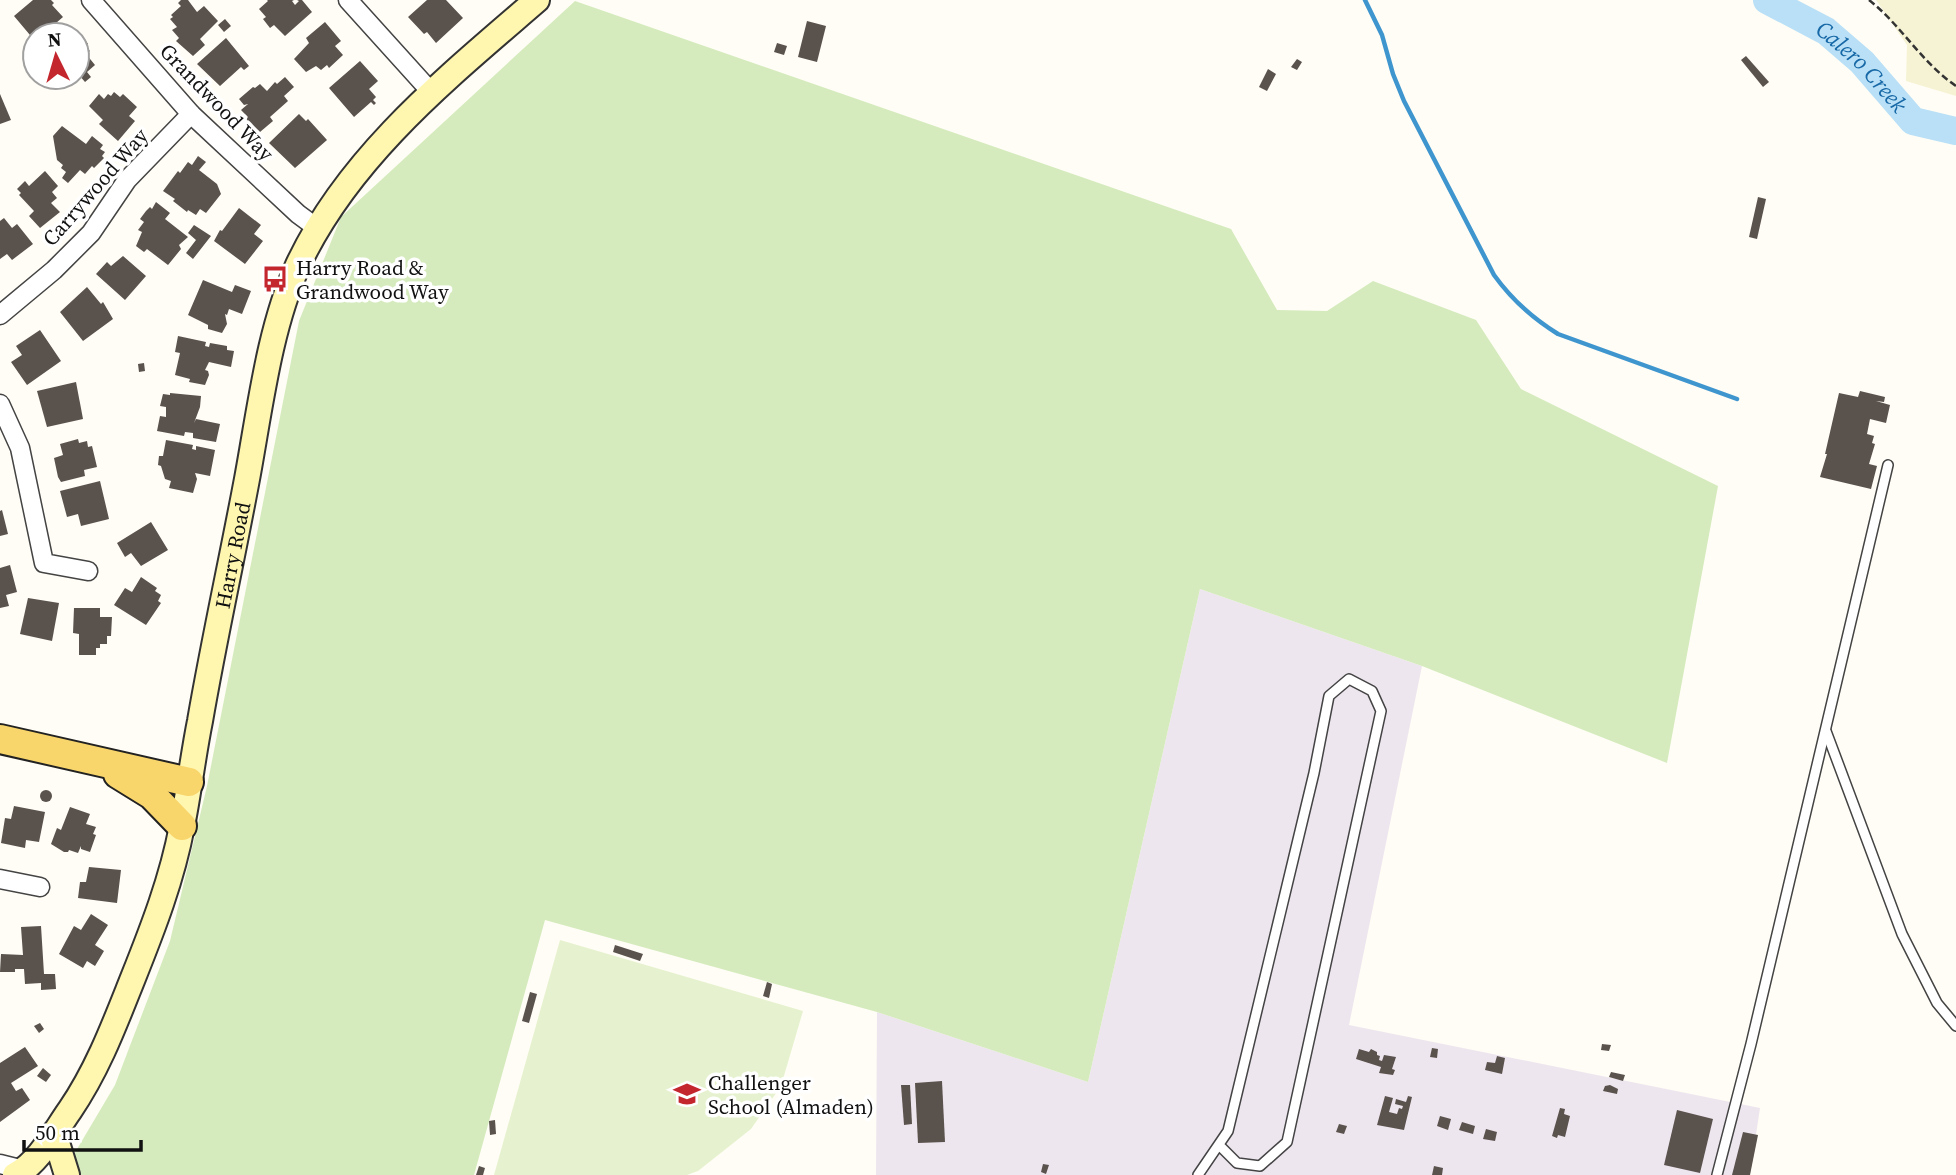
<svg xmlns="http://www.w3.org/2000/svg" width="1956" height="1175" font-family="'Source Serif 4',serif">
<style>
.industrial{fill:#eee6ef}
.farmland{fill:#f6f3d4}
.green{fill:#d5ebbd}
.pitch{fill:#e6f2cf}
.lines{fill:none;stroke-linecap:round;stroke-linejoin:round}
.stream{stroke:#3f96cf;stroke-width:4.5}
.river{stroke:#b9e0f7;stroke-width:28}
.building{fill:#5a524d}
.lane-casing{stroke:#444;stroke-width:12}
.street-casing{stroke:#444;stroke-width:21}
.secondary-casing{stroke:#333;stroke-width:28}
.primary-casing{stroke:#222;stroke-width:32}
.path{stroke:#333;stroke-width:2.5;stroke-dasharray:7 3.5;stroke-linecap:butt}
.lane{stroke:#fff;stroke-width:9}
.street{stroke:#fff;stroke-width:18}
.secondary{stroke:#fff6b0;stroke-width:24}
.primary{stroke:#f9d66b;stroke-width:28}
.labels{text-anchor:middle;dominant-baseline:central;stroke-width:7;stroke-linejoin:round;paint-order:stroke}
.street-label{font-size:21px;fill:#111;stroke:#fff}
.poi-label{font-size:21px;fill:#111;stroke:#fff;text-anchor:start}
.water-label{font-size:23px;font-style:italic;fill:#1768a6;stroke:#fff}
</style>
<rect width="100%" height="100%" fill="#fffdf5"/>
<polygon class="industrial" points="1200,589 1422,666 1349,1025 1760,1108 1750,1175 876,1175 877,1012 1088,1082"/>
<polygon class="farmland" points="1876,0 1956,0 1956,96 1906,81 1907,45"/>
<polygon class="green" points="575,1 1231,229 1277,310 1327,311 1373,281 1476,320 1521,389 1718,486 1667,763 1422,666 1200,589 1088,1082 877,1012 545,920 474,1175 81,1175 67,1166 115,1085 170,941 207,786 299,321 341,217"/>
<polygon class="pitch" points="560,940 803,1011 781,1086 751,1129 698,1171 687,1175 494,1175"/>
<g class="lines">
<path class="stream" d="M1365,0L1382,35L1393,74L1404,101L1494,275C1512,300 1532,318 1558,334L1737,399"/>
<path class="river" id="s1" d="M1767,0L1826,31L1862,62L1913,121L1956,131"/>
</g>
<g class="building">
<polygon points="33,0 51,0 54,3 52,5 63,17 42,35 35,35 35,41 14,16"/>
<polygon points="181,0 188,0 197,12 204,6 218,21 200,39 205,45 193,56 176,41 179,38 172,30 177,27 170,19 173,17 171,15 181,6 178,3"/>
<polygon points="267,0 294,0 292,1 295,5 299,1 297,0 302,0 312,12 285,36 274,25 270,28 263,19 266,17 259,9 268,1"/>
<polygon points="427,0 446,0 463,18 436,43 427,32 424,34 408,17"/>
<polygon points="225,19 231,26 224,32 218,25"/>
<polygon points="807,21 826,26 817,62 798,57"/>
<polygon points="325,22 341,41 335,46 343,55 329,68 327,65 321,70 316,66 306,72 294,59 309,43 306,38"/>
<polygon points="75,31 86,41 88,44 85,46 90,51 86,54 95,65 87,72 91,77 85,82 79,75 77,77 77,35 70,35"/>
<polygon points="226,38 249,66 244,70 241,67 220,86 197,64"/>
<polygon points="777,43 787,46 784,55 774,52"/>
<polygon points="1746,56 1769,82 1763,87 1741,60"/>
<polygon points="1297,59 1302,62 1297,70 1291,67"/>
<polygon points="360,61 378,81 369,89 376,97 373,100 376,103 374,105 371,102 354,117 329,88"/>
<polygon points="1268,69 1276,74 1267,91 1259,87"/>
<polygon points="285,77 294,87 284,96 288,101 270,117 273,121 260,132 248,122 246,119 248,117 241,110 248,104 244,105 239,99 253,87 255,88 260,84 267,91 275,82 277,84"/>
<polygon points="114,92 120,97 123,94 137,107 129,116 135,121 118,141 99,124 103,120 89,106 99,94 104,99 108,94 111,96"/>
<polygon points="0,94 11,120 0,124"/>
<polygon points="299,114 306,121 308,119 327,140 295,168 269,143"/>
<polygon points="62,126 86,144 92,136 103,145 100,149 105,152 102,156 104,158 94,168 92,166 85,174 80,170 68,183 62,178 66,172 61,168 63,165 57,160 53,136"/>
<polygon points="198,156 206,162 199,170 217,184 221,194 206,213 200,209 196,215 188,210 187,212 173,201 175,199 163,191 178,171 180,173 188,162 192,165"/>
<polygon points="45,171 58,186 52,192 57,198 51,203 60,212 40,228 29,216 34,211 19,195 21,193 17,189 25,181 29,186"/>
<polygon points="1758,197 1766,199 1757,239 1749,237"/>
<polygon points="156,202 170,213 165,219 188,237 179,245 181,249 168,265 147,249 144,252 136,246 142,232 138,230 144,222 140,219 146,211 150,207 152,209"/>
<polygon points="239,208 261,225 254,234 263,241 245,264 214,241 220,230 222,231"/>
<polygon points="4,218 12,228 17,224 33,244 12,260 7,254 0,259 0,221"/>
<polygon points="194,225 211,236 193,259 186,253 196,240 188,233"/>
<polygon points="123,256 146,276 125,300 96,274 107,262 111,266"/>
<polygon points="203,280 232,292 235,285 251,291 242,314 229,309 227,315 225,314 227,324 222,333 208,329 208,325 188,315"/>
<polygon points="87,287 101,304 103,302 113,319 83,341 60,312"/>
<polygon points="40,330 61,361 27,385 11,362 22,355 16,346"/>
<polygon points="178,336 206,342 205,346 209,347 210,343 227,346 227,350 234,351 231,367 209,362 205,370 208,371 209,375 205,385 189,382 190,379 175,375 180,353 175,352"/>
<polygon points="144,363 145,371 139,372 138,364"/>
<polygon points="76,382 83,419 47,427 37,391"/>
<polygon points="1860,391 1885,397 1884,402 1876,401 1890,405 1886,423 1870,419 1867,434 1874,436 1872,443 1875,444 1869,464 1877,466 1871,489 1820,477 1827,454 1825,454 1839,393 1858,397"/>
<polygon points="170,393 201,396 200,407 194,423 196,419 220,424 216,442 193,438 193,433 185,432 184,436 157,431 160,416 166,417 166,407 160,406 163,394 170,395"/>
<polygon points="78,439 79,443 87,441 88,447 92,446 97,467 84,470 85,476 61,482 58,477 54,458 63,455 60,444"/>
<polygon points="166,440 193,445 192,449 196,450 196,446 215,450 210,476 195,473 197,479 193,493 169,488 171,481 165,479 161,466 158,465 159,456 163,456"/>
<polygon points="100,481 109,519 81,526 78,514 67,517 60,491"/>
<polygon points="2,510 8,534 0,536 0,511"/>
<polygon points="151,522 168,550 141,566 131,553 125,557 117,543"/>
<polygon points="10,565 17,592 6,595 9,606 0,608 0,568"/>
<polygon points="141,577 157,588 155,591 161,595 158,601 161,603 146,625 114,605 125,588 132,592"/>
<polygon points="28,598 59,603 52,641 20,634"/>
<polygon points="74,608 100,608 100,617 112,617 111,636 107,636 107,644 100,644 100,648 96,648 96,655 79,655 79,634 73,633"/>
<circle cx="46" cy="796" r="6"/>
<polygon points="14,806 45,812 39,842 26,840 25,848 1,843 5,818 11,819"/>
<polygon points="70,807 90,814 86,824 96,827 93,834 96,835 90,852 81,849 81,846 78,853 69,850 68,852 64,852 51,844 57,828 61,830"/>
<polygon points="89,867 121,870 117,903 78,898 80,882 86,882"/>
<polygon points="91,914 108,925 95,945 104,951 95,966 87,961 83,968 59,954 74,926 81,930"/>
<polygon points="41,926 44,974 55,974 56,989 41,990 41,983 25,984 24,969 15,969 15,972 0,972 1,954 23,955 21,927"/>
<polygon points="615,945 643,954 640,961 613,952"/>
<polygon points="767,982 772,984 769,998 763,996"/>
<polygon points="530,992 537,994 529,1023 522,1021"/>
<polygon points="40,1023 44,1029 39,1033 34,1026"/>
<polygon points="1602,1044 1611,1045 1609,1051 1601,1050"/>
<polygon points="25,1047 38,1066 11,1083 16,1091 22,1088 30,1100 0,1122 0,1063"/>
<polygon points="1432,1048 1438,1049 1437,1058 1430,1057"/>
<polygon points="1359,1049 1369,1052 1371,1049 1377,1052 1377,1055 1380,1056 1379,1060 1382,1061 1384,1055 1396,1057 1392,1069 1395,1070 1393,1075 1379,1073 1381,1067 1356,1059"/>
<polygon points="1497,1056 1505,1058 1502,1074 1485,1070 1487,1062 1495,1063"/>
<polygon points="43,1068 51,1075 46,1082 37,1076"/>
<polygon points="1611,1072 1625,1075 1623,1081 1609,1077"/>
<polygon points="942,1081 945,1142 918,1143 915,1083"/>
<polygon points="901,1085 910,1085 912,1124 904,1125"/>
<polygon points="1610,1085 1618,1089 1617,1094 1603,1091 1605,1086"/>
<polygon points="1385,1096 1393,1098 1389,1112 1397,1114 1399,1108 1402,1109 1403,1106 1395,1104 1396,1099 1406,1102 1408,1096 1412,1097 1404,1130 1377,1125"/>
<polygon points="1560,1108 1565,1109 1564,1114 1570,1116 1565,1137 1558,1135 1557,1138 1552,1136"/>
<polygon points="1677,1110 1713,1119 1700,1173 1664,1165"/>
<polygon points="1440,1116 1451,1119 1448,1130 1437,1126"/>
<polygon points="495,1120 496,1134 490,1135 489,1121"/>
<polygon points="1462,1122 1475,1126 1473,1134 1459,1130"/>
<polygon points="1339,1124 1347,1126 1344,1134 1336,1132"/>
<polygon points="1486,1129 1497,1132 1495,1141 1483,1139"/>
<polygon points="1743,1132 1758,1135 1750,1175 1732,1175"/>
<polygon points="1043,1164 1049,1165 1046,1174 1041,1172"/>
<polygon points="479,1166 485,1168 483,1175 476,1175"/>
<polygon points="1434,1166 1443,1168 1442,1175 1432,1175"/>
</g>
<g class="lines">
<g class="lane-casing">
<g id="lane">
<polyline points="1826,731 1902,934 1937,1003 1956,1026"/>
<polyline points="1198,1175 1228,1131 1314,773 1329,696 1349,679 1372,691 1381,711 1287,1142 1260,1166 1237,1163 1219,1145"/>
<polyline points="1717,1175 1751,1044 1888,465"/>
</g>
</g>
<g class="street-casing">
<g id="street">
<polyline points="91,0 191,114 298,214 317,228"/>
<polyline points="348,0 432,93"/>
<polyline points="0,315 54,270 91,233 127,180 191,114"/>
<polyline points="0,404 20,448 44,563 88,571"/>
<polyline points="0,879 40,887"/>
<polyline points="0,1164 24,1170"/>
</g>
</g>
<g class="secondary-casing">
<g id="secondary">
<polyline points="54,1133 67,1175"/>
<path id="s2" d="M15,1175C39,1163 55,1131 70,1110C98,1069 115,1023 133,978C153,928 172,879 182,826C189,791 193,756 200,721C214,640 232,559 247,479C260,409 269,329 298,265C349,156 448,77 537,0"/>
</g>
</g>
<g class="primary-casing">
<g id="primary">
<polyline points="0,739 189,782"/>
<polyline points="118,774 152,795 182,826"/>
</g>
</g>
<path class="path" d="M1869,0C1901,25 1921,62 1956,86"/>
<use href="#lane" class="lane"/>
<use href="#street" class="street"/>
<use href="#secondary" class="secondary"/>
<use href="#primary" class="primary"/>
</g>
<defs>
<g id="bus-bare" transform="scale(2.1)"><path d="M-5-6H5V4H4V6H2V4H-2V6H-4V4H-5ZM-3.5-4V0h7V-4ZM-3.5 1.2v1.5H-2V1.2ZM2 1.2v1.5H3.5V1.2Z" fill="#c4262e" stroke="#fff" stroke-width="2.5" paint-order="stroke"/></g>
<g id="school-bare" transform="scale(2.1)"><path d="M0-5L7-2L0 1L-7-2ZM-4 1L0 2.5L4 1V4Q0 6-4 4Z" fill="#c4262e" stroke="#fff" stroke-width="2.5" paint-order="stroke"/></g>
</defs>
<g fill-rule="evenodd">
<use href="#bus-bare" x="275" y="279"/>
<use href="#school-bare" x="687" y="1094"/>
</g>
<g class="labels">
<g class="street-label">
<text transform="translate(217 102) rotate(46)">Grandwood Way</text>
<text transform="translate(95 187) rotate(-49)">Carrywood Way</text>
<text stroke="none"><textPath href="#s2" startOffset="668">Harry Road</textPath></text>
</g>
<g class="poi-label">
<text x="296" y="267">Harry Road &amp;<tspan x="296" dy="24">Grandwood Way</tspan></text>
<text x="708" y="1082">Challenger<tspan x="708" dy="24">School (Almaden)</tspan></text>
</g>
<g class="water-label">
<text stroke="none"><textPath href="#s1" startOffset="117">Calero Creek</textPath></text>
</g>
</g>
<g transform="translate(56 56) rotate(355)"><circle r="33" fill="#ffffff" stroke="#a0a0a0" stroke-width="2"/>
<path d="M0-5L12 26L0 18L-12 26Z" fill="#c4262e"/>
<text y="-10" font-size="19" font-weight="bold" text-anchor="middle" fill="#111111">N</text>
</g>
<path d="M24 1140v10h117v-10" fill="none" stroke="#111111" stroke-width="3.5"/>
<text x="35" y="1140" font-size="21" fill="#111111" stroke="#ffffff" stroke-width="5" paint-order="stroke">50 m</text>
</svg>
